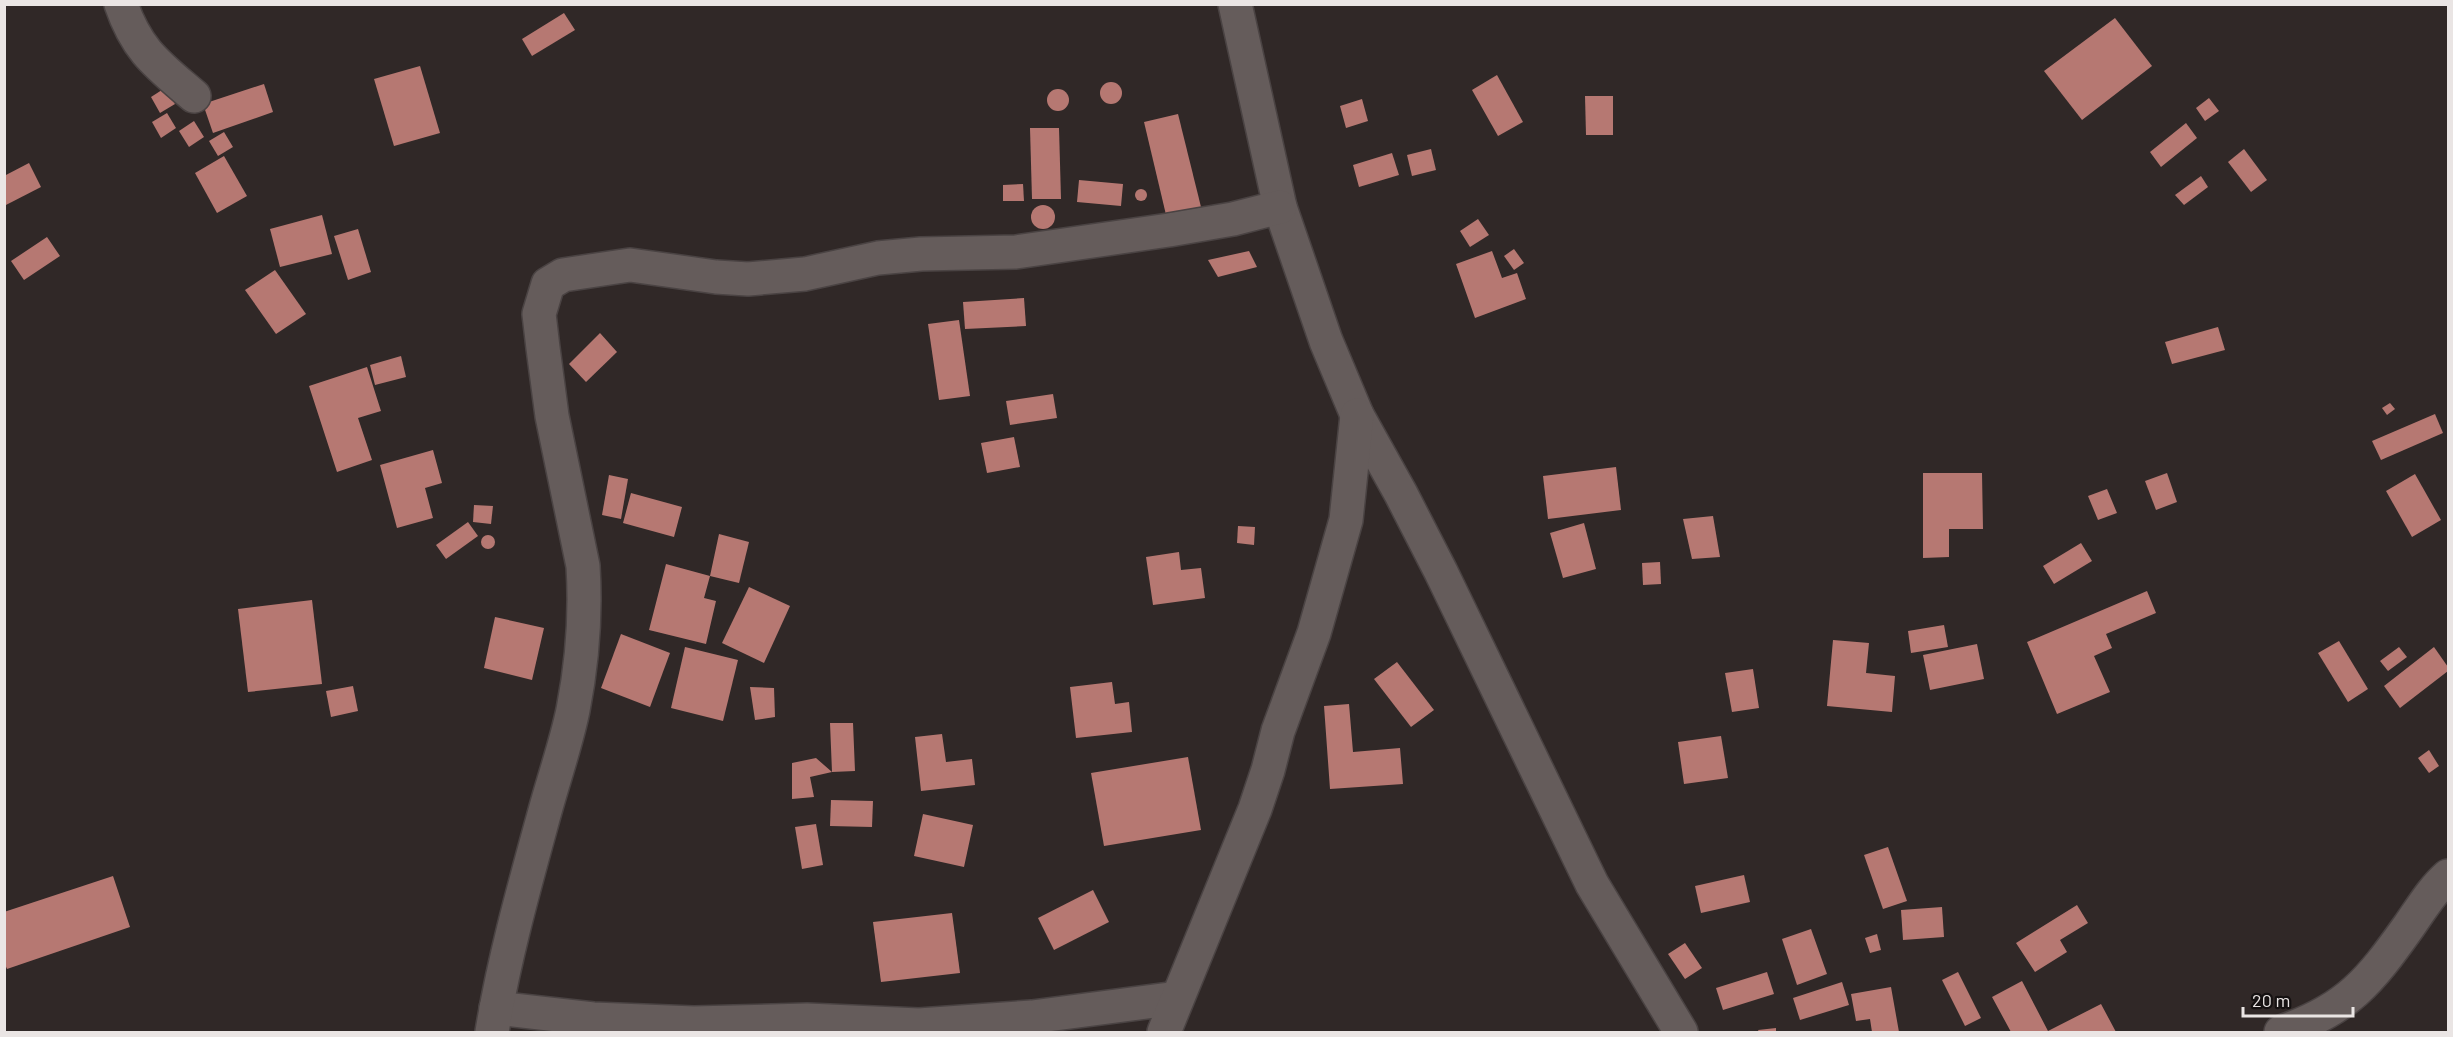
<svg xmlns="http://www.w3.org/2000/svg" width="2453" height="1037" font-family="Barlow,sans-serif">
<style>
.building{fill:#b67872}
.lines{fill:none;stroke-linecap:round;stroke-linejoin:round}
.minor-casing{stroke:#4a4343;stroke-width:36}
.minor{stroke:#655c5b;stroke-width:33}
</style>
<rect width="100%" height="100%" fill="#302827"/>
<g class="building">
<polygon points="564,13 575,30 532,56 522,39"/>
<polygon points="2115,18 2152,66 2082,120 2044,71"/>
<polygon points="420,66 440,133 394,146 374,79"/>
<polygon points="1497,75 1523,122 1498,136 1472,90"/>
<circle cx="1111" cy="93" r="11"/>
<polygon points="264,84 273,112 213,133 203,104"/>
<polygon points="165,88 175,104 160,113 151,97"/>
<circle cx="1058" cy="100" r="11"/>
<polygon points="1585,96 1613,96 1613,135 1586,135"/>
<polygon points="2209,98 2219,111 2205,121 2196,108"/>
<polygon points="1362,99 1368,121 1346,128 1340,106"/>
<polygon points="167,113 176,128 161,138 152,122"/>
<polygon points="1178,114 1202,211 1167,219 1144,122"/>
<polygon points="194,121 204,137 189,147 179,131"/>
<polygon points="2186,123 2197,138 2161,167 2150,152"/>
<polygon points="1030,128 1059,128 1061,199 1032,199"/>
<polygon points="224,132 233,147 218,156 209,141"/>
<polygon points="1431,149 1436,170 1412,176 1407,155"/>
<polygon points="2244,149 2267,180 2251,192 2228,162"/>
<polygon points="1392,153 1399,175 1359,187 1353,165"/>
<polygon points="224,156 247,196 217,213 195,173"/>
<polygon points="29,163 41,187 4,206 4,176"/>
<polygon points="2201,176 2208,187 2184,205 2175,195"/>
<polygon points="1079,180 1123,184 1121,206 1077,202"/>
<polygon points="1023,184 1024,201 1003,201 1003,185"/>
<circle cx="1141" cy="195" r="6"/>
<circle cx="1043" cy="217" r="12"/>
<polygon points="322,215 332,254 280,267 270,229"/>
<polygon points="1478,219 1489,235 1470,247 1460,231"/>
<polygon points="358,229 371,272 348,280 334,236"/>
<polygon points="47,237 60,256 24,280 11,261"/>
<polygon points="1514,249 1524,263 1514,270 1504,256"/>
<polygon points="1249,251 1257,267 1218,277 1208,260"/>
<polygon points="1492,251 1502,278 1517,273 1526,299 1475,318 1456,264"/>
<polygon points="275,270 306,314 276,334 245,290"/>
<polygon points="1024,298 1026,326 965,329 963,302"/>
<polygon points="959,320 970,396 939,400 928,324"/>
<polygon points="2218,327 2225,350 2172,364 2165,342"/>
<polygon points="600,333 617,352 586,382 569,364"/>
<polygon points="401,356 406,377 375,385 370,365"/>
<polygon points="367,367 381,411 358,418 372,460 337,472 309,386"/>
<polygon points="1053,394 1057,418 1010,425 1006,401"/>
<polygon points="2390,403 2395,409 2387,415 2382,408"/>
<polygon points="2435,414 2443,433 2381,460 2372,441"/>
<polygon points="1014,437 1020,467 987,473 981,443"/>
<polygon points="433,450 442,483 425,488 433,518 397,528 380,465"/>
<polygon points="1616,467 1621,510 1548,519 1543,476"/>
<polygon points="1923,473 1982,473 1983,529 1949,529 1949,557 1923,558"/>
<polygon points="2167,473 2177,502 2156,510 2145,481"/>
<polygon points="2415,474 2441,520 2412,537 2386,491"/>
<polygon points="609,475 628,479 621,519 602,515"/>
<polygon points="2107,489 2117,513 2098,520 2088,496"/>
<polygon points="631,493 682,507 674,537 623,523"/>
<polygon points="474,505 493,506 491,524 473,522"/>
<polygon points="1713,516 1720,557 1692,559 1683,519"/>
<polygon points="468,522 478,536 446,559 436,545"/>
<polygon points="1584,523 1596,569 1563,578 1550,533"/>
<polygon points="1238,526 1255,527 1254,545 1237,543"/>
<polygon points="719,534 749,542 739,583 710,576"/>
<circle cx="488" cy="542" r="7"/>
<polygon points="2081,543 2092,561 2054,584 2043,566"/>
<polygon points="1179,552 1181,570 1201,568 1205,598 1153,605 1146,557"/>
<polygon points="1660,562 1661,584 1643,585 1642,563"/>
<polygon points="666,564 710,576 704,598 716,601 706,644 649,630"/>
<polygon points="749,587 790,606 764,663 722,643"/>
<polygon points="2147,591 2156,613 2106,634 2112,648 2094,656 2110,692 2057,714 2027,642"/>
<polygon points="312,600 322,684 248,692 238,609"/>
<polygon points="495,617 544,628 532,680 484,668"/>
<polygon points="1944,625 1948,647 1911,653 1908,631"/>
<polygon points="621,634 670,653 650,707 601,688"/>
<polygon points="1833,640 1869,643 1866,673 1895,676 1892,712 1827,706"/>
<polygon points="2339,641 2368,689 2348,702 2318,653"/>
<polygon points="1977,644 1984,679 1930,690 1923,655"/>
<polygon points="685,647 738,660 723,721 671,708"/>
<polygon points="2399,647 2407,657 2388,671 2380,661"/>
<polygon points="2434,647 2448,667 2448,671 2400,708 2384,686"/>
<polygon points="1397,662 1434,710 1411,727 1374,679"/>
<polygon points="1753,669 1759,708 1732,712 1725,673"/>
<polygon points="1112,682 1115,704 1129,702 1132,732 1076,738 1070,687"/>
<polygon points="353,686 358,711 331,717 326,691"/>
<polygon points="750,687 774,688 775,717 755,720"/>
<polygon points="1349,704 1353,752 1400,748 1403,784 1330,789 1324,706"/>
<polygon points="830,723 853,723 855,771 832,772 810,777 814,797 792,799 792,763 816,758 832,772"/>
<polygon points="942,734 946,762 972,759 975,785 921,791 915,737"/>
<polygon points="1721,736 1728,778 1684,784 1678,742"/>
<polygon points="2429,750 2439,766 2429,773 2418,758"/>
<polygon points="1188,757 1201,830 1104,846 1091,773"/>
<polygon points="831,800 873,801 872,827 830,826"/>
<polygon points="923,814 973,825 964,867 914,856"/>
<polygon points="816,824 823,865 802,869 795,827"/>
<polygon points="1888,847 1907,901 1883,909 1864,855"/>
<polygon points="1744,875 1750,902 1701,913 1695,886"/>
<polygon points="113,876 130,927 7,969 4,962 4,912"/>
<polygon points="1093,890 1109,922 1054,950 1038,918"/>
<polygon points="2077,905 2088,923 2060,940 2067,952 2035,972 2016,943"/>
<polygon points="1942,907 1944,937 1903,940 1901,910"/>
<polygon points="952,913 960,973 881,982 873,922"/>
<polygon points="1811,929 1827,974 1797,985 1782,939"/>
<polygon points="1877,934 1881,950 1870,953 1865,938"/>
<polygon points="1685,943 1702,968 1685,979 1668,954"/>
<polygon points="1767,972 1774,994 1723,1010 1716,988"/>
<polygon points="1958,972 1981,1018 1965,1026 1942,980"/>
<polygon points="2022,981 2048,1031 2101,1004 2116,1032 2011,1032 1992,997"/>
<polygon points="1842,982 1849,1005 1800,1020 1793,998"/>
<polygon points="1891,987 1899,1032 1872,1032 1870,1019 1856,1021 1851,994"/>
<polygon points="1776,1028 1776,1032 1759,1032 1758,1030"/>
</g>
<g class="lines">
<g class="minor-casing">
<g id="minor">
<path d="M121,4C137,51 158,65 194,96"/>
<polyline points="1235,4 1280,207 1326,341 1357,415 1401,494 1441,572 1592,884 1681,1032"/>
<polyline points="496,1008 593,1019 694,1023 807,1020 919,1025 1032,1017 1177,998"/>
<path d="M492,1032C504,958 525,884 545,811C554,778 566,744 573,710C582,664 586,613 583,566L552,416L543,348L539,314L548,284L563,275L630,265L716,277L748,279L805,274L878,258L921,254L1016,252L1169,230L1233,219L1280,207"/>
<polyline points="1164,1032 1255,809 1268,770 1278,731 1314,633 1346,520 1357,415"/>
<path d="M2281,1032C2347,1010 2370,981 2409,926C2421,909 2432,890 2448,876"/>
</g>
</g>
<use href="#minor" class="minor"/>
</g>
<rect width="2453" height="1037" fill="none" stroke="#eae5e4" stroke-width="12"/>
<path d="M2243 1007v9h110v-9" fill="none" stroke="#eae5e4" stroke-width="3"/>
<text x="2252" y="1007" font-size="18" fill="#eae5e4" stroke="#151111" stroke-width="4.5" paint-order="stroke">20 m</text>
</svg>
